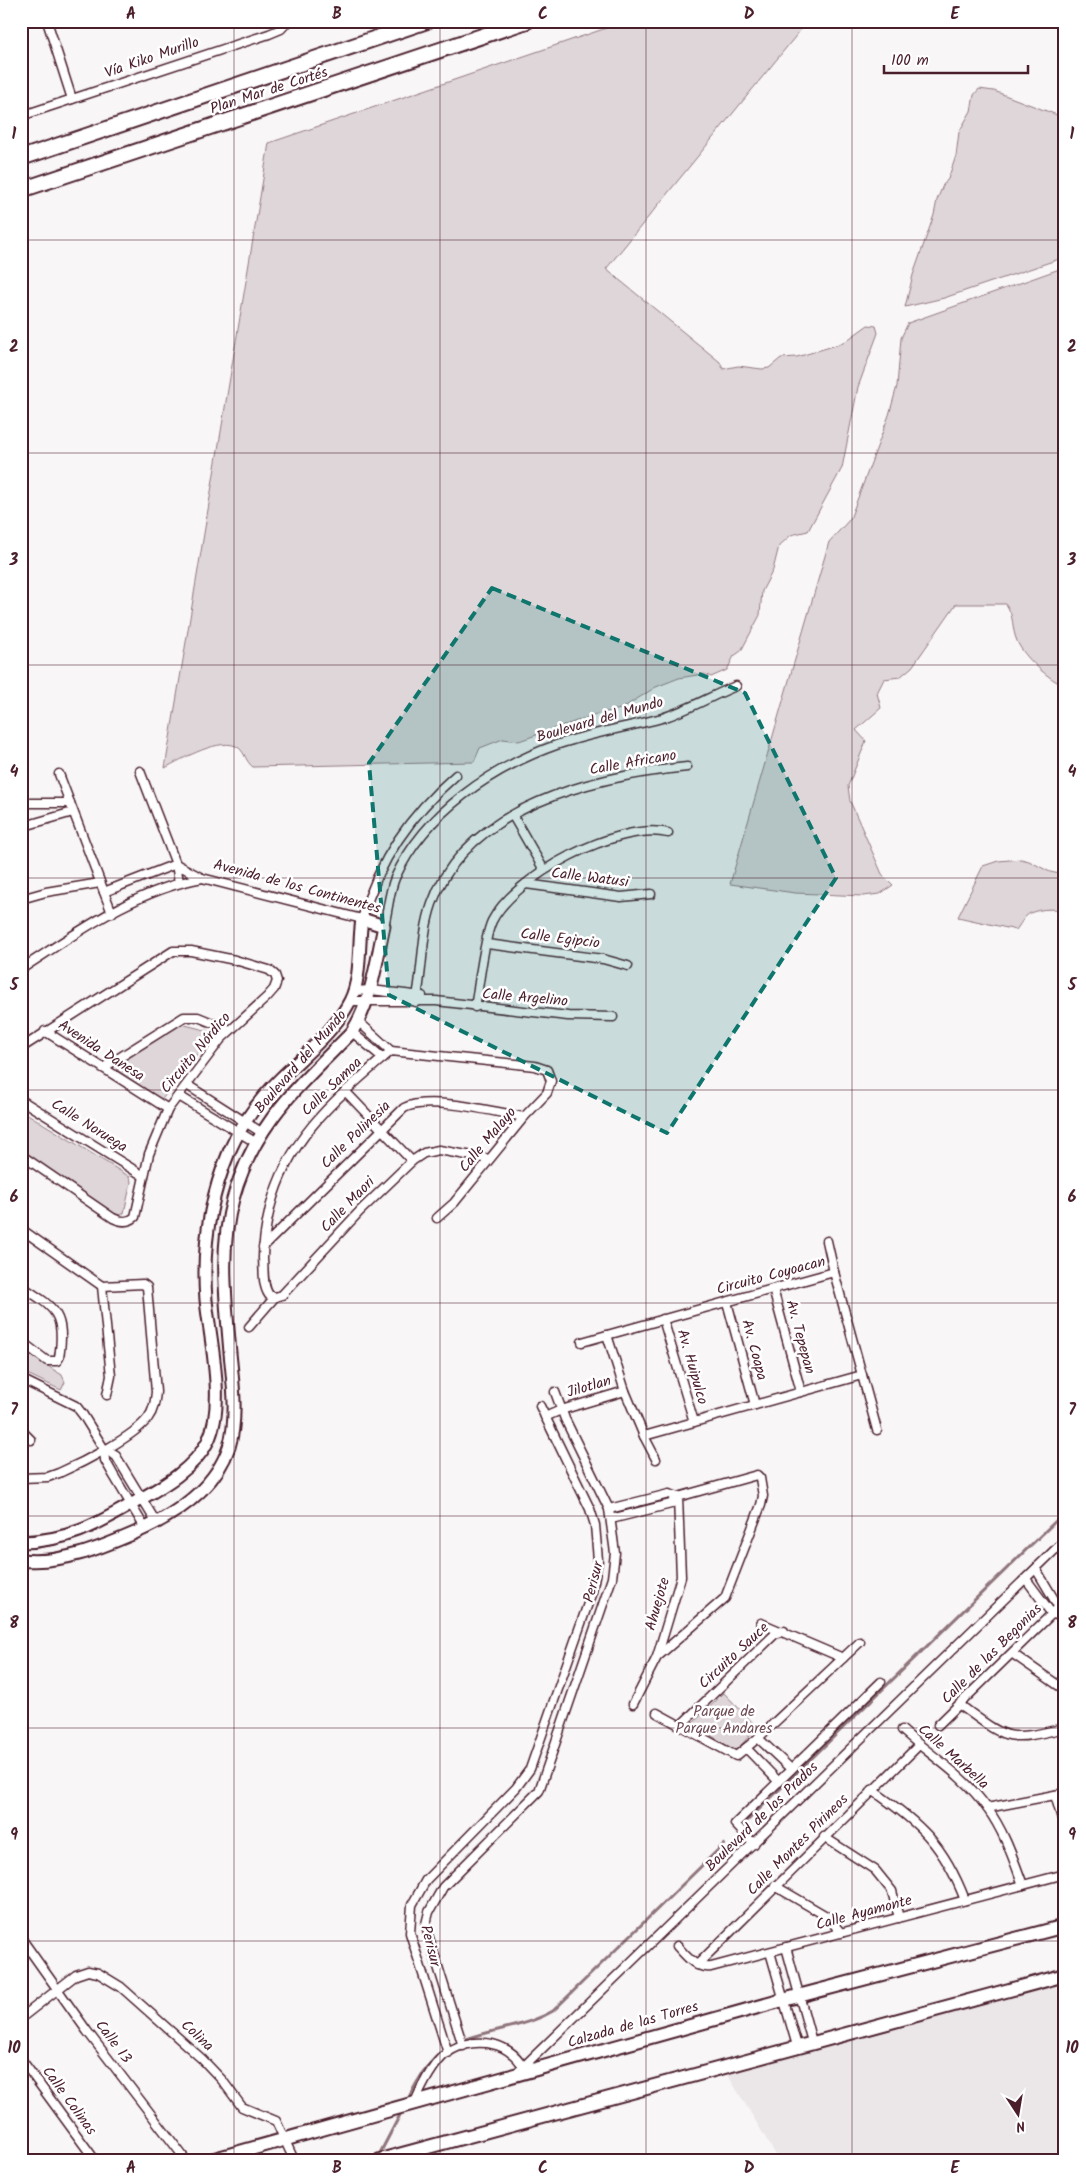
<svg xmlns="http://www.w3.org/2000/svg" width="1086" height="2181" font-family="Kalam,sans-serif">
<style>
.built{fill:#ebe6e8}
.green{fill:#ded6d9;stroke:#947a82}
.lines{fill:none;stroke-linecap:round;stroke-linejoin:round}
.stream{stroke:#8f747b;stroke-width:3}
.street-casing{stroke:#4a1f2b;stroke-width:11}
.secondary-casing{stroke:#4a1f2b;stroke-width:15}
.primary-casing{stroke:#4a1f2b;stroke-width:16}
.highway-casing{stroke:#4a1f2b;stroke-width:18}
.street{stroke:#fff;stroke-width:8}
.secondary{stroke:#fff;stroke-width:11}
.primary{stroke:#fff;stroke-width:12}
.highway{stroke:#fff;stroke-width:14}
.marked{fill:#0f766e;fill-opacity:0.2;stroke:#0f766e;stroke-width:4;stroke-dasharray:10 6;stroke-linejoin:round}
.grid{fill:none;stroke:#4a1f2b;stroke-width:1;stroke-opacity:0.55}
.labels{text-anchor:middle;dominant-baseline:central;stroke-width:5;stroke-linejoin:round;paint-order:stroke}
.street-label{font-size:15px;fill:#4a1f2b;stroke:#fff}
.park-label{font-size:15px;fill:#6f4d56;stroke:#fff}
.neatline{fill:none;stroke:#4a1f2b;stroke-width:2}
.grid-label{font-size:16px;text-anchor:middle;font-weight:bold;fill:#4a1f2b}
</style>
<rect width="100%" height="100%" fill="#f8f6f7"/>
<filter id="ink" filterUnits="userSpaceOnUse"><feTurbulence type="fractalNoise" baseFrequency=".02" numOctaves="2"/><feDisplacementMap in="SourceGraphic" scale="10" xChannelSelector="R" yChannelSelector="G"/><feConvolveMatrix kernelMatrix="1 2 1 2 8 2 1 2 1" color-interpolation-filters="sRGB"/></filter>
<g filter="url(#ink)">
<polygon class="built" points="1065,1982 1065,2160 779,2160 726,2072"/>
<g class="green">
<path d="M627,21H808L606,269L720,362L723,369L738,366L762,369L769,368L781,358L797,357L843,343L868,325L876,326L878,333L858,387L842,468L808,531L791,535L779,546L773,570L762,591L760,615L741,651L734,656L727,670L711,677L704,674L679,678L656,687L621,709L597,714L519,741L503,739L480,748L474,762L253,767C246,762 245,753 239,748C223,735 180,760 165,768L269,143Z"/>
<polygon points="979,89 994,91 1065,118 1065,257 944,298 905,307 913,275 934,215 937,200 943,185 948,179 956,156 959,132 971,111 974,95"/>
<path d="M1065,267V686C1049,680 1023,656 1017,641C1011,627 1015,618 1006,604H956L912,667L900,677L884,679L877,693L881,708L856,730L866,741L848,786L850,801L882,874L893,885L880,894L863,896L795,893L730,884L829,542L850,519L889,415L897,386L901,338L908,323Z"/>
<path d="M1021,859L1029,861L1050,872L1065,875V911C1055,908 1033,908 1025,917C1022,921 1019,926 1016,930L958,917L983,866L998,861Z"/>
<polygon points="181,1024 209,1031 210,1037 163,1098 159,1099 117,1070 116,1065"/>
<polygon points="21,1110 130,1177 131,1182 124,1213 118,1216 109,1212 21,1152"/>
<polygon points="21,1349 62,1375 65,1382 61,1390 21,1371"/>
<polygon points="724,1693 757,1727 736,1751 692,1724"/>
</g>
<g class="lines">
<g class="stream">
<polyline points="746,1822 1065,1512"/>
<path d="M407,2101C434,2047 449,2042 506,2028C523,2024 538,2020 553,2011L724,1844"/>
<polyline points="378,2157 402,2111"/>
</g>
<g class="street-casing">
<g id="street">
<polyline points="47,21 72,99"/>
<polyline points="21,116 269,34 281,29 288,21"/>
<polyline points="140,771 176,864 179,882"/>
<polyline points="59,774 112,913"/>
<polyline points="21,803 70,803"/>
<polyline points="513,816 544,870"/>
<polyline points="21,827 73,812"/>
<path d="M176,864L202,878L362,919C379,860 410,815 456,775"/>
<polyline points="526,884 621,897 651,894"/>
<polyline points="104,892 176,864"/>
<polyline points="21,899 46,892 100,883"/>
<path d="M384,926C388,911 389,892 395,878C425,812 493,767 559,744C593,733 628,727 662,718C688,710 711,696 736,686"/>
<polyline points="487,944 603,959 628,966"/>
<polyline points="21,955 27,965"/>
<path d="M21,969C77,933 135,890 202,878"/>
<polyline points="353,991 371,990 422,996"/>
<polyline points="350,1001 436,1001 568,1016 613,1017"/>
<path d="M416,1002C423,970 421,936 432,904C466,806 596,776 687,767"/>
<path d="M475,1007C479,987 484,937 492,921C515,876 618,821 668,833"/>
<polyline points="358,1021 391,1051"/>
<polyline points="45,1031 168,1109"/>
<polyline points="352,1032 383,1058"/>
<path d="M21,1048L173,951H191L235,960L269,970L275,975L277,981L274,989L267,997L221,1039L168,1109L149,1154L135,1217C128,1223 121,1222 113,1218L21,1155"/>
<polyline points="103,1068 184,1017 198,1017 230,1030"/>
<polyline points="187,1085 261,1132"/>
<polyline points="345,1091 412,1161"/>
<polyline points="179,1096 255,1142"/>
<polyline points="21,1100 142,1175"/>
<path d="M21,1229L102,1286L143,1284L147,1287L156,1392C155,1401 154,1410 148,1418C134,1437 82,1463 59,1473L48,1477L21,1478"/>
<polyline points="827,1241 834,1272"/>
<path d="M263,1247L404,1108C428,1095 496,1112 524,1117"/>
<polygon points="834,1272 862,1375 644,1436 625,1391 607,1335"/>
<path d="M21,1286C55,1308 66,1313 59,1358L57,1361H47L21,1341"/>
<polyline points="102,1286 111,1376 107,1395"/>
<polyline points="773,1289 801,1392"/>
<path d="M275,1297L269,1295C262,1285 264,1269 263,1258C263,1241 266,1225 270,1208C288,1136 337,1098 391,1051L535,1066L547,1070L551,1081L547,1093L524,1117L454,1203L437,1218"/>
<polyline points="727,1302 755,1405"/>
<polyline points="663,1319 694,1422"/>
<polyline points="249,1327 275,1297 282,1295 360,1211 412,1161 424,1153 439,1150 489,1159"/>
<polyline points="582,1342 607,1335"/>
<polyline points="862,1375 877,1430"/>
<polyline points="21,1379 76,1406 83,1415 104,1449 105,1460 114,1476 145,1528"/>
<polyline points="545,1417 561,1410 625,1391"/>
<polyline points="21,1430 31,1440"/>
<polyline points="644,1436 656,1459"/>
<polyline points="104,1449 116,1456 156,1522"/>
<polyline points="609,1509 669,1494 678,1497"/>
<polyline points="611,1519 671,1504 678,1497 757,1475 760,1478 763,1496 761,1505 725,1598 657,1657 633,1704"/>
<polyline points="1036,1569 1061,1611"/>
<polyline points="1026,1579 1052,1614 1065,1616"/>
<polyline points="761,1623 843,1658"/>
<polyline points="1013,1654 1065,1690"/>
<polyline points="657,1657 681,1577 678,1497"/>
<path d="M960,1705C1008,1740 1005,1742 1065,1728"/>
<polyline points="657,1713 736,1756 758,1738 860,1642"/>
<polyline points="681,1725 775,1634 784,1631"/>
<polyline points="938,1725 1065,1601"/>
<path d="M902,1730C931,1756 965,1776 987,1808C1004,1831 1013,1858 1023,1885"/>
<polyline points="758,1738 791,1769"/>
<polyline points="746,1748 779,1782"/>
<path d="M872,1790C920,1823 944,1845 965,1900"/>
<polyline points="1055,1795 1065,1829"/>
<polyline points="987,1808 1065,1793"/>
<polyline points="824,1837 875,1870 892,1891 899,1918"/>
<polyline points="754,1844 735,1824 881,1682"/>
<polyline points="775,1886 828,1917 841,1933"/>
<polyline points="21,1938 87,2031 186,2160"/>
<path d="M677,1946C687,1957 696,1969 711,1967L1065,1874"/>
<polyline points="786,1947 812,2042"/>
<polyline points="770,1952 797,2046"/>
<polyline points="697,1965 919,1745"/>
<polyline points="21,2018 76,1975 88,1971 98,1973 121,1987 202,2059 222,2080 242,2107 276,2121 294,2160"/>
<polyline points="463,2046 429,1938 426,1924 429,1912 443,1887 539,1791 612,1578 615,1553 609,1509 565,1419 555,1392"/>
<polyline points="448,2053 410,1933 412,1905 426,1880 516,1788 530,1769 592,1592 598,1560 595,1525 590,1509 540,1406"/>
<polyline points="21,2059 95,2160"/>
<polyline points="518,2072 1065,1540"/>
<path d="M415,2102C422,2086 430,2069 443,2056C467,2035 509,2039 523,2067"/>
</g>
</g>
<g class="secondary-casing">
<path id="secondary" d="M21,1542C67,1541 94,1526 132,1504C158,1489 194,1470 208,1441C226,1404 210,1340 206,1300C202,1248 209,1200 229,1152C241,1124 260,1099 281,1078C305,1054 334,1032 350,1001C362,977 358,945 362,919L384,926C376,963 372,1000 352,1032C299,1086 254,1123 233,1199C219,1250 226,1301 230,1353C233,1383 238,1418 229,1447C215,1489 175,1515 137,1532C102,1547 61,1565 21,1560"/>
</g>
<g class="primary-casing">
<g id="primary">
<polyline points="211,2160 783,2000 1065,1926"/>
<polyline points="380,2160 1065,1975"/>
</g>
</g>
<g class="highway-casing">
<g id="highway">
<polyline points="21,158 427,21"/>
<polyline points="21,190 527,21"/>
</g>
</g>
<use href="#street" class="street"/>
<use href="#secondary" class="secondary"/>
<use href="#primary" class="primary"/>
<use href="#highway" class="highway"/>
</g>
</g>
<path class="marked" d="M492,588L745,693L836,878L667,1133L389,995L369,763Z"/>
<path class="grid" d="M234,21V2160M440,21V2160M646,21V2160M852,21V2160M21,240H1065M21,453H1065M21,665H1065M21,878H1065M21,1090H1065M21,1303H1065M21,1516H1065M21,1728H1065M21,1941H1065"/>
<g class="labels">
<g class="street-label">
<text transform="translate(152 58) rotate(-19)">Vía Kiko Murillo</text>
<text transform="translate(269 91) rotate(-18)">Plan Mar de Cortés</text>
<text transform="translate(600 720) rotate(-16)">Boulevard del Mundo</text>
<text transform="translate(633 763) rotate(-10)">Calle Africano</text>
<text transform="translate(590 878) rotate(7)">Calle Watusi</text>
<text transform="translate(297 887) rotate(15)">Avenida de los Continentes</text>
<text transform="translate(560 939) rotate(7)">Calle Egipcio</text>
<text transform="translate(525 998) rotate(5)">Calle Argelino</text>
<text transform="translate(101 1051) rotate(33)">Avenida Danesa</text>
<text transform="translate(196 1053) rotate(-50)">Circuito Nórdico</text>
<text transform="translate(301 1062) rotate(-49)">Boulevard del Mundo</text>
<text transform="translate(332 1087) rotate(-44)">Calle Samoa</text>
<text transform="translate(89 1126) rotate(32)">Calle Noruega</text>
<text transform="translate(356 1135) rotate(-44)">Calle Polinesia</text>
<text transform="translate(488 1140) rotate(-50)">Calle Malayo</text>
<text transform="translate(348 1205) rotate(-46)">Calle Maori</text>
<text transform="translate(771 1276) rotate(-15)">Circuito Coyoacan</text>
<text transform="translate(800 1337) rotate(75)">Av. Tepepan</text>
<text transform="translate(754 1350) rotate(75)">Av. Coapa</text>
<text transform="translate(692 1367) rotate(74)">Av. Huipulco</text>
<text transform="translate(589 1387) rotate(-16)">Jilotlan</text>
<text transform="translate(594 1582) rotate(-76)">Perisur</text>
<text transform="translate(658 1604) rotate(-74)">Ahuejote</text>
<text transform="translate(992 1654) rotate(-45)">Calle de las Begonias</text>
<text transform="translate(734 1656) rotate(-43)">Circuito Sauce</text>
<text transform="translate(953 1757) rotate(42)">Calle Marbella</text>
<text transform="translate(762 1817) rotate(-44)">Boulevard de los Prados</text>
<text transform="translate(798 1845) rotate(-45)">Calle Montes Pirineos</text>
<text transform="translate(864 1913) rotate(-15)">Calle Ayamonte</text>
<text transform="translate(430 1946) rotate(76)">Perisur</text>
<text transform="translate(633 2025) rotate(-16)">Calzada de las Torres</text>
<text transform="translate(197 2036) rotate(43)">Colina</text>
<text transform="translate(113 2042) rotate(53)">Calle 13</text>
<text transform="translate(69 2101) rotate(54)">Calle Colinas</text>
</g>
<g class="park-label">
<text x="724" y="1712">Parque de<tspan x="724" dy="17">Parque Andares</tspan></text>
</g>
</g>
<rect width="1086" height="2181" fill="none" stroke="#fff" stroke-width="55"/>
<g transform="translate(1018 2114) rotate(168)" stroke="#ffffff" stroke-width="4" paint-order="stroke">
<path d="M0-4L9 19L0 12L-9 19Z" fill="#4a1f2b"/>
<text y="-8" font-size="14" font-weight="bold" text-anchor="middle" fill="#4a1f2b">N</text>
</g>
<path d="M884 65v8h144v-8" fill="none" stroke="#4a1f2b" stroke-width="2.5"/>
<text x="891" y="65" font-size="15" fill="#4a1f2b" stroke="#ffffff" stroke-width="4" paint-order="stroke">100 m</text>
<rect x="28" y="28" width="1030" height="2126" class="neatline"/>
<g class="grid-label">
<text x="131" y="19">A</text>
<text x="337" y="19">B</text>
<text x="543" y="19">C</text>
<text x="749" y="19">D</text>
<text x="955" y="19">E</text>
<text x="14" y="139">1</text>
<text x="1072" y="139">1</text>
<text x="14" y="352">2</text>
<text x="1072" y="352">2</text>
<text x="14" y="565">3</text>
<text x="1072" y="565">3</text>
<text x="14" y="777">4</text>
<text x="1072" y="777">4</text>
<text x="14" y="990">5</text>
<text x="1072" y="990">5</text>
<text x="14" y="1202">6</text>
<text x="1072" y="1202">6</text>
<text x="14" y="1415">7</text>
<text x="1072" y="1415">7</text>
<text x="14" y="1628">8</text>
<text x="1072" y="1628">8</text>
<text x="14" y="1840">9</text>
<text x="1072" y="1840">9</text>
<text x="14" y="2053">10</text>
<text x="1072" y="2053">10</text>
<text x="131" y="2173">A</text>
<text x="337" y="2173">B</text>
<text x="543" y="2173">C</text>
<text x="749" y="2173">D</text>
<text x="955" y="2173">E</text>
</g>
</svg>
